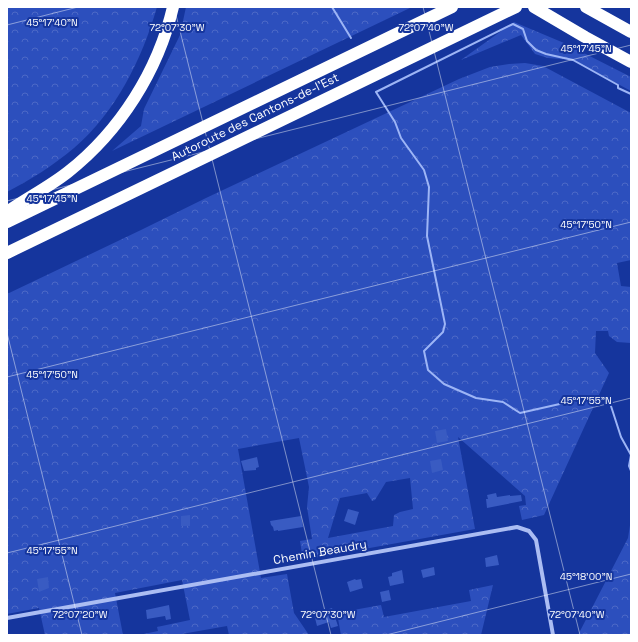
<svg xmlns="http://www.w3.org/2000/svg" width="638" height="642" font-family="'Space Grotesk',sans-serif">
<style>
.forest{fill:url(#forest-crowns);fill-rule:evenodd}
.lines{fill:none;stroke-linecap:round;stroke-linejoin:round}
.stream{stroke:#9db5f6;stroke-width:2}
.building{fill:#395bc2}
.minor{stroke:#abbdf3;stroke-width:4}
.motorway{stroke:#fff;stroke-width:12}
.ticks{fill:none;stroke:#fff;stroke-width:1;stroke-opacity:0.45}
.labels{text-anchor:middle;dominant-baseline:central;stroke-width:4;stroke-linejoin:round;paint-order:stroke}
.street-label{font-size:12px;fill:#fff;stroke:#15359d}
.ticks-label{font-size:10px;text-anchor:middle;fill:#fff;stroke:#15359d;stroke-width:4;stroke-linejoin:round;paint-order:stroke}
</style>
<defs>
<pattern id="forest-crowns" width="20" height="18" patternUnits="userSpaceOnUse"><rect width="20" height="18" fill="#2c4fbd"/><path d="M2 6a3 3 0 1 1 6 0M12 15a3 3 0 1 1 6 0" fill="none" stroke="#4c69c7"/></pattern>
</defs>
<rect width="100%" height="100%" fill="#15359d"/>
<g class="forest">
<path d="M7,7H157C142,59 116,112 74,148C54,165 30,180 7,192Z"/>
<polygon points="186,7 412,7 112,151 141,126 144,109 180,35"/>
<polygon points="514,22 564,43 631,77 631,91 573,60 548,58 535,54 521,35 461,60"/>
<path d="M525,63L543,66L631,113V260L617,263L621,286L631,287V343L617,342L609,336L608,331H596L595,353L609,373L544,515L522,520L519,506L526,505L525,496L458,437L475,529L303,560L300,541L312,539L307,507L309,487L299,438L238,449L261,578L287,574L294,613L309,635H229L227,626L176,635H139L158,631L157,627L190,620L182,580L115,593L123,635H45L39,608L7,614V294L141,230L206,198L459,79L490,67L509,64ZM410,478L413,509L400,512L394,515L393,526L328,538L340,498L367,493L372,501L375,500L386,482Z"/>
<polygon points="631,519 631,635 578,635 628,538"/>
<polygon points="493,585 481,635 341,635 337,613 381,605 384,617 471,601 469,590"/>
</g>
<g class="lines">
<g class="stream">
<polyline points="332,7 351,38"/>
<polyline points="631,94 618,88 618,85 573,60 546,54 536,50 527,41 523,29 513,24 376,92 395,122 401,138 424,170 429,187 427,236 445,324 443,332 424,351 428,370 444,384 476,398 503,402 520,413 595,396 603,398 610,403 621,437 631,455 629,466 631,471"/>
</g>
</g>
<g class="building">
<polygon points="446,429 448,441 437,443 435,431"/>
<polygon points="257,457 259,467 256,468 256,470 244,471 241,461"/>
<polygon points="441,459 443,470 432,473 430,461"/>
<polygon points="496,493 497,497 510,495 510,496 521,495 522,501 487,508 486,499 488,499 487,495"/>
<polygon points="348,509 359,512 355,525 344,521"/>
<polygon points="190,515 190,526 181,526 181,516"/>
<polygon points="301,516 303,527 278,531 278,530 274,531 273,527 271,525 270,521"/>
<polygon points="497,555 499,565 486,567 485,558"/>
<polygon points="434,567 435,575 423,578 421,570"/>
<polygon points="402,570 404,583 390,586 388,577 392,576 392,573"/>
<polygon points="48,577 49,588 39,592 37,579"/>
<polygon points="355,579 356,580 361,579 363,588 350,592 347,582"/>
<polygon points="389,590 391,600 382,602 380,592"/>
<polygon points="169,605 171,619 166,620 165,616 147,619 146,610"/>
<polygon points="332,608 338,626 331,628 329,622 317,626 314,614"/>
</g>
<g class="lines">
<polyline class="minor" points="7,618 517,527 529,531 536,540 553,635"/>
<g class="motorway">
<polyline points="534,7 585,37 631,62"/>
<polyline points="586,7 631,32"/>
<path d="M7,212C27,198 49,187 68,172C120,131 158,71 173,7"/>
<polyline points="7,222 452,7"/>
<polyline points="7,253 516,7"/>
</g>
</g>
<path class="ticks" d="M174,7L331,635M423,7L580,635M7,25L78,7M7,201L631,45M7,333L82,635M7,377L631,222M7,553L631,398M386,635L631,574"/>
<g class="labels">
<g class="street-label">
<text transform="translate(255 117) rotate(-26)">Autoroute des Cantons-de-l'Est</text>
<text transform="translate(320 552) rotate(-10)">Chemin Beaudry</text>
</g>
</g>
<g class="ticks-label">
<text x="52" y="26">45°17'40"N</text>
<text x="177" y="31">72°07'30"W</text>
<text x="426" y="31">72°07'40"W</text>
<text x="586" y="52">45°17'45"N</text>
<text x="52" y="202">45°17'45"N</text>
<text x="586" y="228">45°17'50"N</text>
<text x="52" y="378">45°17'50"N</text>
<text x="586" y="404">45°17'55"N</text>
<text x="52" y="554">45°17'55"N</text>
<text x="586" y="580">45°18'00"N</text>
<text x="80" y="618">72°07'20"W</text>
<text x="328" y="618">72°07'30"W</text>
<text x="577" y="618">72°07'40"W</text>
</g>
<rect width="638" height="642" fill="none" stroke="#ffffff" stroke-width="16"/>
</svg>
